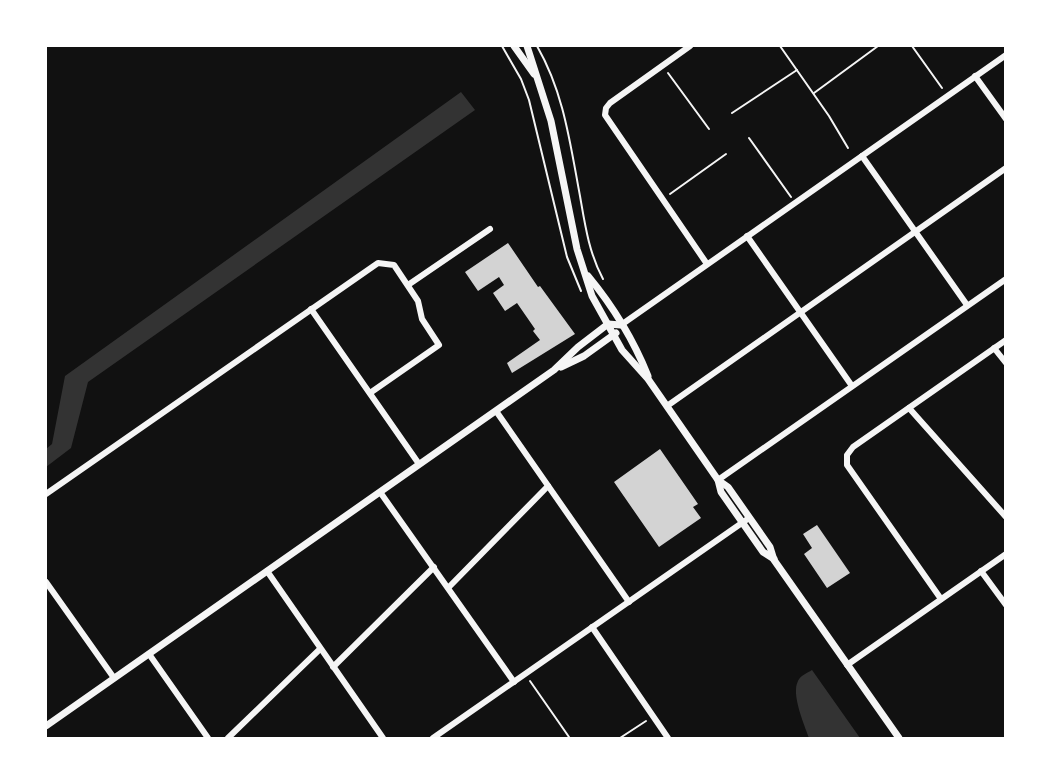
<svg xmlns="http://www.w3.org/2000/svg" width="1051" height="784" font-family="'Public Sans',sans-serif">
<style>
.water{fill:#333}
.building{fill:#d3d3d3}
.lines{fill:none;stroke-linecap:round;stroke-linejoin:round}
.path{stroke:#f5f5f5;stroke-width:2}
.minor{stroke:#f5f5f5;stroke-width:6}
.tertiary{stroke:#f5f5f5;stroke-width:7}
</style>
<rect width="100%" height="100%" fill="#111"/>
<g class="water">
<polygon points="461,92 475,110 88,382 71,448 46,467 46,449 52,444 65,376"/>
<path d="M812,670L860,738H809C804,724 791,694 798,681C800,676 807,673 812,670Z"/>
</g>
<g class="building">
<polygon points="508,243 538,287 540,286 575,334 512,373 507,363 540,340 533,331 535,329 517,303 505,311 493,293 504,285 499,277 478,291 465,272"/>
<polygon points="660,449 698,504 693,507 701,518 659,547 614,482"/>
<polygon points="817,525 850,573 827,588 804,554 812,548 803,534"/>
</g>
<g class="lines">
<g class="path">
<polyline points="502,46 521,79 529,100 567,257 581,291"/>
<path d="M537,46C564,93 570,143 580,196C585,225 589,253 603,279"/>
<polyline points="780,46 829,116 848,148"/>
<polyline points="912,46 942,88"/>
<polyline points="668,73 709,129"/>
<polyline points="814,93 878,46"/>
<polyline points="732,113 797,70"/>
<polyline points="749,138 791,197"/>
<polyline points="670,194 726,154"/>
<polyline points="530,681 569,737"/>
<polyline points="620,738 646,721"/>
</g>
<g class="minor">
<polyline points="690,46 610,103 606,108 605,115 707,264"/>
<polyline points="975,76 1006,119"/>
<polyline points="862,156 967,305"/>
<polyline points="747,236 852,386"/>
<polyline points="408,285 490,229"/>
<polyline points="311,309 419,464"/>
<polyline points="621,325 1006,55"/>
<polyline points="994,348 1006,363"/>
<polyline points="667,406 1006,168"/>
<polyline points="909,408 1006,517"/>
<polyline points="496,411 629,602"/>
<polyline points="718,480 1006,279"/>
<polyline points="380,492 514,682"/>
<polyline points="46,494 378,263 394,265 418,301 422,319 439,345 370,393"/>
<polyline points="267,571 383,738"/>
<polyline points="981,571 1006,605"/>
<polyline points="46,582 114,678"/>
<polyline points="449,587 548,486"/>
<polyline points="941,599 847,465 847,455 853,447 1006,340"/>
<polyline points="592,627 668,738"/>
<polyline points="149,654 208,738"/>
<polyline points="847,665 1006,554"/>
<polyline points="333,667 434,567"/>
<polyline points="228,738 320,649"/>
<polyline points="433,738 749,518"/>
</g>
<g class="tertiary">
<polyline points="514,46 534,74"/>
<polyline points="527,46 551,121 577,249 592,296 622,350 648,379 718,480 728,487 770,547 774,560 899,738"/>
<path d="M588,276C612,305 634,341 648,376"/>
<polyline points="561,367 584,356 616,333"/>
<polyline points="718,480 721,492 763,552 774,559"/>
<polyline points="46,726 554,370 578,347 608,324 621,325"/>
</g>
</g>
<rect width="1051" height="784" fill="none" stroke="#ffffff" stroke-width="94"/>
</svg>
